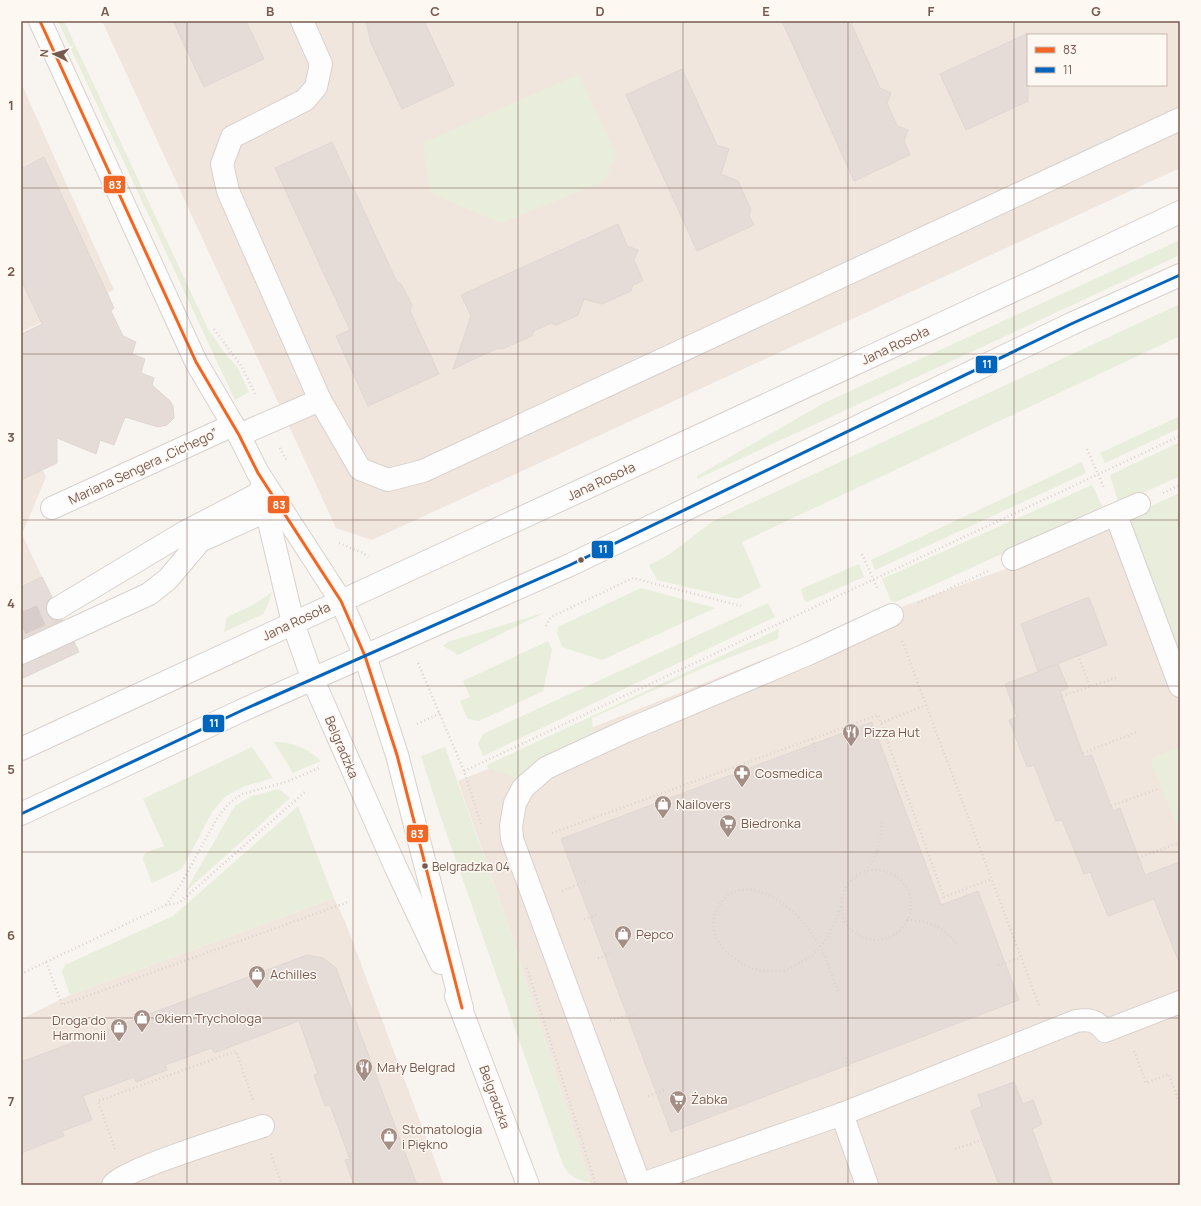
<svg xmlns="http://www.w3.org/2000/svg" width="1201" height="1206" font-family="Manrope,sans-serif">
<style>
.residential{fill:#f0e6de;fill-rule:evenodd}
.green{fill:#e8eedb}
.building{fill:#e5dcd7;stroke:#e1d7d2}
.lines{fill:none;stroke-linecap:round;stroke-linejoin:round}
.minor-tunnel{stroke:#d8cdc8;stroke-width:22;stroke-dasharray:22 11;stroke-linecap:butt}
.minor-casing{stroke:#d8d1cd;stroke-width:24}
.path{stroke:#dbd3d0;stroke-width:2.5;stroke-dasharray:1 3;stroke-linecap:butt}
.minor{stroke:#fefdfd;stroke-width:22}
.bus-1-casing{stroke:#fef8f3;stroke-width:6}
.bus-2-casing{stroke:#fef8f3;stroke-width:6}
.bus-1{stroke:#f26522;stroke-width:3}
.bus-2{stroke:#0065bd;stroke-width:3}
.grid{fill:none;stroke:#77594f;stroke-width:1;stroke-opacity:0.55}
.bus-dot{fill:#77594f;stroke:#fef8f3;stroke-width:1.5}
.labels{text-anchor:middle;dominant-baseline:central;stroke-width:3;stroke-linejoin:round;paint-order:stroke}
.bus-label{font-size:12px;fill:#77594f;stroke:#fef8f3;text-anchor:start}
.street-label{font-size:13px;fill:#77594f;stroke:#fef8f3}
.poi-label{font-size:13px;fill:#77594f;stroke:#fef8f3;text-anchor:start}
.line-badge{stroke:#fef8f3;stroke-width:1.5}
.badge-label{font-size:11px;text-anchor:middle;font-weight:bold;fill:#fff}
.neatline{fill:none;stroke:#77594f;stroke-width:1.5}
.grid-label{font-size:13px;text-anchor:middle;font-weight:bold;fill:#77594f}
</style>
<rect width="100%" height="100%" fill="#f8f4f0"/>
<g class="residential">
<path d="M102,21H1180V168L372,540L336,528ZM1028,35H1166V85H1028Z"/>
<polygon points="21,83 114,290 21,332"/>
<polygon points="21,423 46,477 22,534 42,577 21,587"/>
<polygon points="1180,493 1180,1185 591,1185 506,918 458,781 830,633 1090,538 1125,518"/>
<polygon points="334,898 346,924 444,1185 21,1185 21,1019 70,995"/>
</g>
<g class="green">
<polygon points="58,21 64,21 208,329 223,351 237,367 249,392 235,400"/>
<polygon points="579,74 616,155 604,181 502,223 430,193 423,143"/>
<polygon points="1180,240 1180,255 697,479 697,476 824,403"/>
<polygon points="1180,304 1180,336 742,542 761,587 738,599 657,580 649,565 670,554 713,521"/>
<polygon points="1180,416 1180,428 1105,463 1100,453"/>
<polygon points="1180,442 1180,476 1119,504 1110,475"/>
<polygon points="1082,462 1086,473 875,570 871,560"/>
<polygon points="1092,485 1103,508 896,602 891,601 882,579"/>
<polygon points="1180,493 1180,662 1125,518"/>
<polygon points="859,564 864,577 807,602 804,600 801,589"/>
<polygon points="641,588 715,608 602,660 562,647 557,633 558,627"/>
<polygon points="272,592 268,604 263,614 224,632 227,617 255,604"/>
<polygon points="768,603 775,617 483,756 478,744 483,734"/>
<polygon points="546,612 458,655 443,646 448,642"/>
<polygon points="779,629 778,639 710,665 592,718 593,733 536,762 516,778 488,768 487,765"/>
<polygon points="548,641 552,650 543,691 479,721 468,719 460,701 470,697 463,681"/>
<path d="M274,742C292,742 308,748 321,761L293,773Z"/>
<polygon points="1180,746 1180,822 1176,824 1150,759"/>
<polygon points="252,747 273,778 245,786 226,796 212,812 182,869 152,883 143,859 145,853 164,846 143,799"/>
<path d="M445,747L506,918L590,1182C577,1181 569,1176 563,1165L439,812L421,756Z"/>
<polygon points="279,789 290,798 185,892 235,806 252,796"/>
<polygon points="298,806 334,898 70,995 62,972 65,965 173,916"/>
</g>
<g class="building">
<polygon points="173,21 246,21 264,59 204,87"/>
<polygon points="366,21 424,21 454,85 402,109 371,43"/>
<polygon points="782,21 850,21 880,88 891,93 887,103 897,126 908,130 904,141 910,155 854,181"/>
<polygon points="1028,33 1028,101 966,130 940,74"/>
<polygon points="682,69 717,145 729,149 721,174 738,181 751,210 749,215 754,225 697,251 626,95"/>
<polygon points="332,142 397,282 401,284 412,305 410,311 439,374 368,406 336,336 350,330 275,168"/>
<polygon points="44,157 114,308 111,311 123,336 136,342 132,354 145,359 141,373 154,378 152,385 170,401 173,406 174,418 167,425 158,427 125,417 114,445 100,440 96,454 57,438 57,463 21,480 21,334 42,324 21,280 21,169"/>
<polygon points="618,224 627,246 638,250 634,260 643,281 633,285 631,291 602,304 584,299 578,315 556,325 551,323 534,331 532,336 518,342 502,349 498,348 453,369 471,316 461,295"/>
<polygon points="42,577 52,597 47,602 46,609 47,614 52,619 63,620 21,639 21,587"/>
<polygon points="1089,597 1107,645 1038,671 1021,624"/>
<polygon points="74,642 79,652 21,679 21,665"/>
<polygon points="1058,664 1068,688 1060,691 1084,757 1092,755 1113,811 1120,808 1145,875 1180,862 1180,959 1178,960 1154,899 1108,916 1090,872 1084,874 1062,820 1056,821 1034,765 1027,767 1009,720 1017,717 1005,684"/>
<polygon points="872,722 941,905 978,891 1019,1000 671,1132 561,839"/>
<polygon points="307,955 323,958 336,968 417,1185 354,1185 345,1160 350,1159 330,1105 325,1106 314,1075 318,1074 299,1021 214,1053 212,1048 165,1065 167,1070 136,1082 134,1077 83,1096 92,1120 62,1131 64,1136 21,1153 21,1062"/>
<polygon points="1014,1082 1023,1104 1033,1100 1042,1124 1032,1129 1053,1185 999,1185 971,1111 982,1106 978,1095"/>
</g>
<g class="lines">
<polyline class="minor-tunnel" points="21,624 58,608"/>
<g class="minor-casing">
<g id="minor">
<polyline points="40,21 196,362 239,435 258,473 341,601 365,656 397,755 462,1008"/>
<polyline points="302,21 321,64 316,87 305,100 232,137 222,164 228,191 320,400 360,469 388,480 423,471 1180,119"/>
<polyline points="239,435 320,400"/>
<polyline points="261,488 293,623 313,680 396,868 441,963"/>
<polyline points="52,508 233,425"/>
<polyline points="1116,515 1180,686"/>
<polyline points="1013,559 1139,504"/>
<polyline points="58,608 185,532 262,492"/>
<polyline points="21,653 149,594 168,579 200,541 266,511"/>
<polyline points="21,749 1045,276 1180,212"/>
<polyline points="21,814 245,709 570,565 1071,324 1180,275"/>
<polyline points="456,996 528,1185"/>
<polyline points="842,1114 867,1185"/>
<path d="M113,1185C122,1170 239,1134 263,1126"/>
<path d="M639,1185L842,1114L1076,1021C1089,1019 1096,1020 1105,1031L1180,1002"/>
<polyline points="640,1185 512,839 511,826 515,803 523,788 546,768 626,731 808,654 892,615"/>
</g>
</g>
<g class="path">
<polyline points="214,329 242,367 256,396"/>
<polyline points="280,448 287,461"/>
<polyline points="1087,449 1104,488"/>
<polyline points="1163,493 1180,485"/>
<polyline points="339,543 363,553 368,557"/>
<polyline points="862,554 878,590"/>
<polyline points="918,603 988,571"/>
<polyline points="546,626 551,617 633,578 741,606"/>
<polyline points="902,641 1039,1005"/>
<polyline points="1078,655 1090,687"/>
<polyline points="418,663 464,771 481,824"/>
<polyline points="1062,696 1116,678"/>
<polyline points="881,723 926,705"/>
<polyline points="417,724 440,713"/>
<polyline points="812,739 816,753"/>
<polyline points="1083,753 1137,732"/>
<polyline points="464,771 1180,436"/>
<polyline points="1111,806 1158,789"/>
<polyline points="552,833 878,715 944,897 992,879"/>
<polyline points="1138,858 1179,843 1180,846"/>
<circle cx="876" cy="905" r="35"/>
<path d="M865,871C879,853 881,843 882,820"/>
<polyline points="562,891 586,881"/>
<polyline points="166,905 181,884 216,820 228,804 242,794 286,782 321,767"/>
<polyline points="584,919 596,915"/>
<path d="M907,920C929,920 944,928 958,945"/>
<polyline points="598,958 610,954"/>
<polyline points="46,962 62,1005 348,902"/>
<polyline points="998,965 1021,958"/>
<polyline points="527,968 596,1185"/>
<polyline points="21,974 166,905 179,903 306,791"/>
<path d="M838,991C832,977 828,962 821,949C809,922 771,884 739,890C731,892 725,897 720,904C706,923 715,945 734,958C749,969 760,972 779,971C786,971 792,967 798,964C824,951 830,933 841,907"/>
<polyline points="610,1020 635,1014"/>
<polyline points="1134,1051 1146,1083 1169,1074 1180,1105"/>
<polyline points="845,1058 850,1073"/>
<polyline points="648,1096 664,1090"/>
<polyline points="115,1149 98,1101 236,1051 253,1100"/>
<polyline points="955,1149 982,1140"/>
<polyline points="271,1154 282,1185"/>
</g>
<use href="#minor" class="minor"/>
<g class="bus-1-casing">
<polyline id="bus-1" points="40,21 196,362 239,435 258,473 341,601 365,656 397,755 462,1008"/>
</g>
<g class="bus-2-casing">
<polyline id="bus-2" points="21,814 245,709 570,565 1071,324 1180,275"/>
</g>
<use href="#bus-1" class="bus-1"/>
<use href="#bus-2" class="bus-2"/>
</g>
<path class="grid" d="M187,21V1185M353,21V1185M518,21V1185M683,21V1185M848,21V1185M1014,21V1185M21,188H1180M21,354H1180M21,520H1180M21,686H1180M21,852H1180M21,1018H1180"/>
<defs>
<g id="restaurant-pin" transform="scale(0.9)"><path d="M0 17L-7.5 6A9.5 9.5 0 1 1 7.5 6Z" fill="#a48f87" stroke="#fef8f3"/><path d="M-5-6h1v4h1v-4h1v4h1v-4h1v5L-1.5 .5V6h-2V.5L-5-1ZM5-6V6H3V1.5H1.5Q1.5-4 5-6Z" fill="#fff"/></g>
<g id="pharmacy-pin" transform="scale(0.9)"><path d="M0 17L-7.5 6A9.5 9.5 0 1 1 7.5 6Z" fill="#a48f87" stroke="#fef8f3"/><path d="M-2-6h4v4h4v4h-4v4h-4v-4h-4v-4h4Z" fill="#fff"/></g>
<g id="shop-pin" transform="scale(0.9)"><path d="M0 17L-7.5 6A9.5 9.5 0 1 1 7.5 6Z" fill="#a48f87" stroke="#fef8f3"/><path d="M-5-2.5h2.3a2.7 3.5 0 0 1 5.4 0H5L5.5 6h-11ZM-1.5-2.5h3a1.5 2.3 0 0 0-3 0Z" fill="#fff"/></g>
<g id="supermarket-pin" transform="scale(0.9)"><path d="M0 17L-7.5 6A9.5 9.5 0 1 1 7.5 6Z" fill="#a48f87" stroke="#fef8f3"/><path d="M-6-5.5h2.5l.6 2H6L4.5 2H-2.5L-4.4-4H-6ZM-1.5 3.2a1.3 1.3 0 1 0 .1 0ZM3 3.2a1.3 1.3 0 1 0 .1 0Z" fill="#fff"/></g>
</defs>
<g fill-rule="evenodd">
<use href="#restaurant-pin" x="851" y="732"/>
<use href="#pharmacy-pin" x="742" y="773"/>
<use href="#shop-pin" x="663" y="804"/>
<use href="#supermarket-pin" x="728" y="823"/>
<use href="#shop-pin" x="623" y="934"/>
<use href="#shop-pin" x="257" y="974"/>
<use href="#shop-pin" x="142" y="1018"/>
<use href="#shop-pin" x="119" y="1027"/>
<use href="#restaurant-pin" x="364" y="1067"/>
<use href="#supermarket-pin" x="678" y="1099"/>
<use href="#shop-pin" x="389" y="1136"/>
</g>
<g class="bus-dot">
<circle cx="581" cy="560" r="3.5"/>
<circle cx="425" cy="866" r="3.5"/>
</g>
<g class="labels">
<g class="bus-label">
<text x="432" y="866">Belgradzka 04</text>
</g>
<g class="street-label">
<text transform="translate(895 345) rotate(-25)">Jana Rosoła</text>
<text transform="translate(143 466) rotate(-25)">Mariana Sengera „Cichego”</text>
<text transform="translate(601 481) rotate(-25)">Jana Rosoła</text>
<text transform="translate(296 621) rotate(-25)">Jana Rosoła</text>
<text transform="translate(342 747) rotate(67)">Belgradzka</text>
<text transform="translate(495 1097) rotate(70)">Belgradzka</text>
</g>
<g class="poi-label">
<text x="864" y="732">Pizza Hut</text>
<text x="755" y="773">Cosmedica</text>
<text x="676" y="804">Nailovers</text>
<text x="741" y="823">Biedronka</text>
<text x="636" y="934">Pepco</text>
<text x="270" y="974">Achilles</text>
<text x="155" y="1018">Okiem Trychologa</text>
<text x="106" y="1020" text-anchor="end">Droga do<tspan x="106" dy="15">Harmonii</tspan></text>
<text x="377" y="1067">Mały Belgrad</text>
<text x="691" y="1099">Żabka</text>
<text x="402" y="1129">Stomatologia<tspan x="402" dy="15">i Piękno</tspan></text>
</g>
</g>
<g class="line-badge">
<rect x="103" y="175" width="23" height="19" rx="4" fill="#f26522"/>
<rect x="975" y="355" width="23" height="19" rx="4" fill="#0065bd"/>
<rect x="267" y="495" width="23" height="19" rx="4" fill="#f26522"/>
<rect x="591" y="540" width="23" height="19" rx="4" fill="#0065bd"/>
<rect x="202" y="714" width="23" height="19" rx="4" fill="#0065bd"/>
<rect x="406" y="824" width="23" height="19" rx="4" fill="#f26522"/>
</g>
<g class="badge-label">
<text x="115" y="189">83</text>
<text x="987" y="368">11</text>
<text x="279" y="509">83</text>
<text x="603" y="553">11</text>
<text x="214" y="727">11</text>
<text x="417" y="838">83</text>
</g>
<rect width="1201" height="1206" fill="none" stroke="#fef8f3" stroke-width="44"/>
<rect x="1027" y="34" width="140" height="52" fill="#fef8f3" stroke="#c8b8b1"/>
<rect x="1035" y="47" width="20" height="6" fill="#f26522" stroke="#c8b8b1"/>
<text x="1063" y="54" font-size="12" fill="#77594f">83</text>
<rect x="1035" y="67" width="20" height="6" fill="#0065bd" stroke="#c8b8b1"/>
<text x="1063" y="74" font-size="12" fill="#77594f">11</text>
<g transform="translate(54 54) rotate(275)" stroke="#fef8f3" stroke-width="3" paint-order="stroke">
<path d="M0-3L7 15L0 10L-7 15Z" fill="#77594f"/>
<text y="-6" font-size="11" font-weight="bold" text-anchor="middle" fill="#77594f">N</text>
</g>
<rect x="22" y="22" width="1157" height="1162" class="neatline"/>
<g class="grid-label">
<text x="105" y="16">A</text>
<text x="270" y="16">B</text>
<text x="435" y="16">C</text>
<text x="600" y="16">D</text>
<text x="766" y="16">E</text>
<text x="931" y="16">F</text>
<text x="1096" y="16">G</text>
<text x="11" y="110">1</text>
<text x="11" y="276">2</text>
<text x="11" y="442">3</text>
<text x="11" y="608">4</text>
<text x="11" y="774">5</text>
<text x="11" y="940">6</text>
<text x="11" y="1106">7</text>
</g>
</svg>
